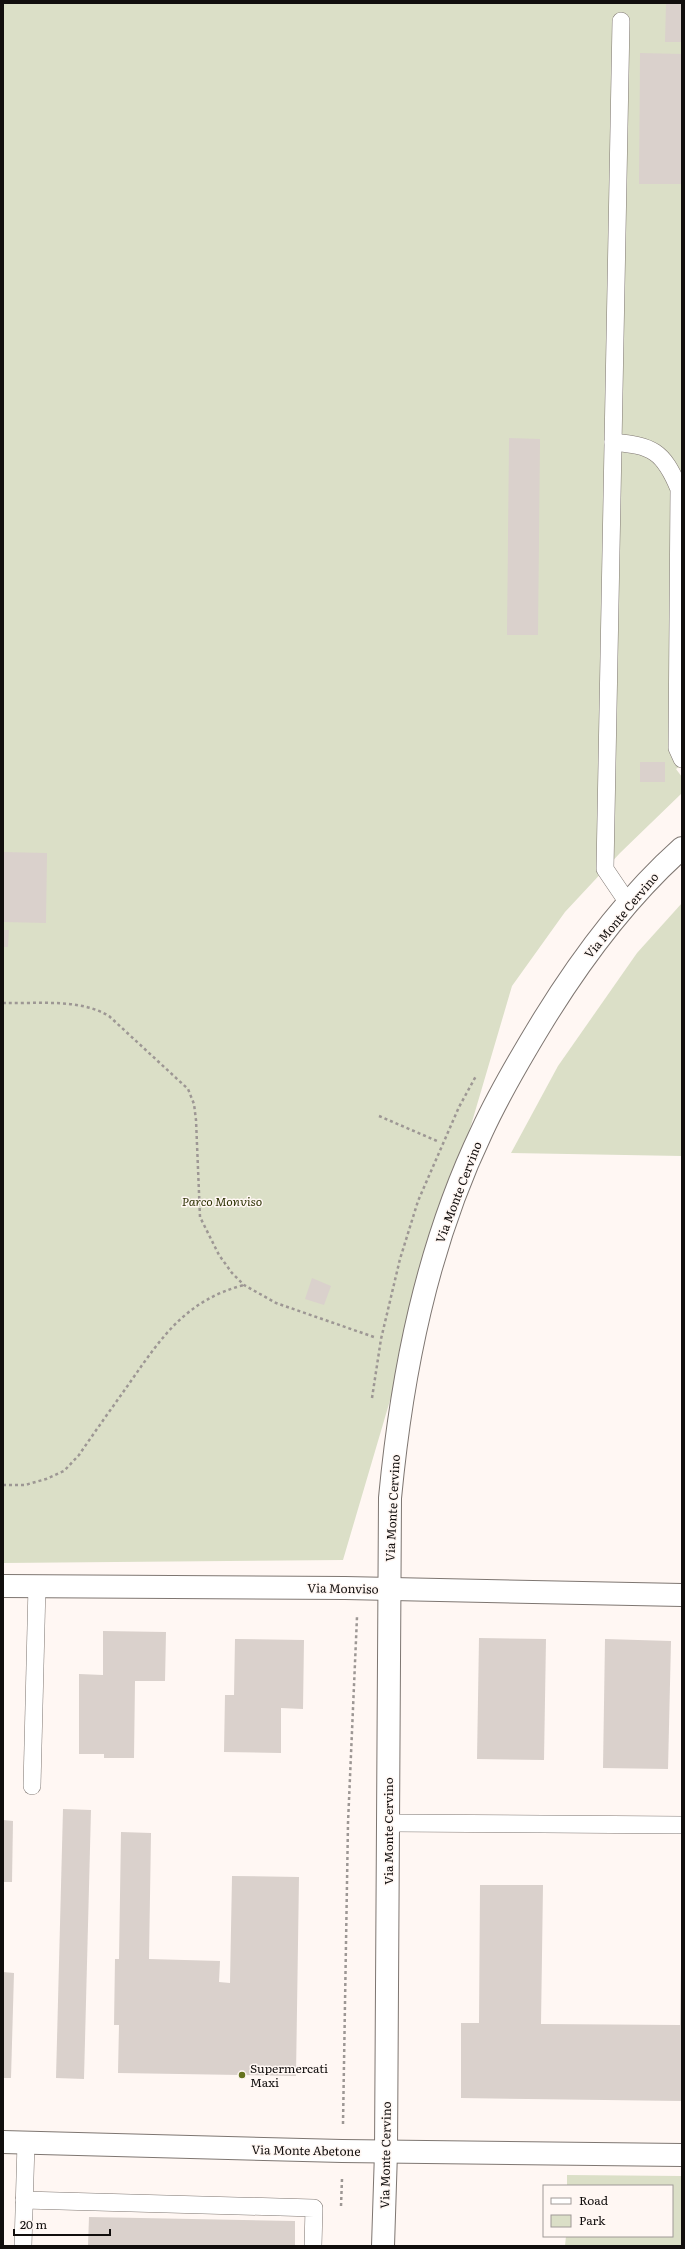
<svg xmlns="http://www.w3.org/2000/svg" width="685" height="2249" font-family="Literata,serif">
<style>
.green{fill:#dbdfc7}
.building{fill:#dad1cc}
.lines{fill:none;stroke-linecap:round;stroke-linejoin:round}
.service-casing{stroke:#7e7671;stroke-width:18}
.minor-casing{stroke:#7e7671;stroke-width:24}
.path{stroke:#9d9794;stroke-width:2.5;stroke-dasharray:3 3;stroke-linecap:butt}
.service{stroke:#fff;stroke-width:17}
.minor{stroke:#fff;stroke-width:22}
.poi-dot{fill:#66731e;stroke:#fff7f3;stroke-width:1.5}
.labels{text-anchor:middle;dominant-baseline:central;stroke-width:3;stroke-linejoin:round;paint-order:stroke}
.street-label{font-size:12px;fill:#110e0d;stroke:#fff7f3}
.park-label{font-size:12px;font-style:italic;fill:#313508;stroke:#fff7f3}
.poi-label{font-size:12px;fill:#110e0d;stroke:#fff7f3;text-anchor:start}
</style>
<rect width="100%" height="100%" fill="#fff7f3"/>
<g class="green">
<polygon points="3,3 682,3 682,765 676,769 682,777 682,793 620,853 565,912 512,986 343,1560 3,1563"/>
<polygon points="682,903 682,1156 511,1153 558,1066 637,953"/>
<polygon points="567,2175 682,2176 682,2246 565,2246 566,2236 672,2236 672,2186 567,2186"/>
</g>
<g class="building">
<polygon points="666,3 682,3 682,42 665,42"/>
<polygon points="640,53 682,54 682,184 639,184"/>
<polygon points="509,438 540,439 538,635 507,635"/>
<rect x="640" y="762" width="25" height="20"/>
<polygon points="3,852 47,853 46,923 3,922"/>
<polygon points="3,930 9,930 8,947 3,947"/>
<polygon points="312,1278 331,1286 324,1305 305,1299"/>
<polygon points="103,1631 166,1632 165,1681 135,1681 134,1758 104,1758 104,1754 79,1754 79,1674 103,1675"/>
<polygon points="479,1638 546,1639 544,1760 477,1759"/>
<polygon points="235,1639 304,1640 303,1709 281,1708 281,1753 224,1752 225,1695 234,1695"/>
<polygon points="605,1639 671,1641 668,1769 603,1768"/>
<polygon points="63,1809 91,1810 84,2079 56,2078"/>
<polygon points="3,1820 13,1821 12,1882 3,1882"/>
<polygon points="121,1832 151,1833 149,1959 220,1961 219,1982 230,1983 232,1876 299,1877 296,2076 118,2073 119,2025 114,2025 115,1959 119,1959"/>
<polygon points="480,1885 543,1885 541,2024 680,2025 682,1904 682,2101 461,2098 461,2023 479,2023"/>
<polygon points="3,1972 14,1973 11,2078 3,2078"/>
<polygon points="89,2217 295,2221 295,2246 88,2246"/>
</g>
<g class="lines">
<g class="service-casing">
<g id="service">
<polyline points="621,21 605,869 628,903"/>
<path d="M613,442C652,446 663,450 679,489L677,748L682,759"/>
<polyline points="32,1786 37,1586"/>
<polyline points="389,1823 682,1825"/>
<polyline points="24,2200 314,2208 313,2246"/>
<polyline points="23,2246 26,2143"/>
</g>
</g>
<g class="minor-casing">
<g id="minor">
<polyline points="3,1586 345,1588 682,1595"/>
<polyline points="3,2142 342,2151 682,2155"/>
<path d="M383,2246L386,2152L390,1498C402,1372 427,1246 482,1131C500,1092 522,1055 544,1019C583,956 627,897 682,848"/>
</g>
</g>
<g class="path">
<path d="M3,1003C37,1004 79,998 109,1016L188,1089L194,1104L196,1120L200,1217L219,1255L232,1273L244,1285L276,1303L374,1337"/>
<polyline points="379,1116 437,1141"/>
<polyline points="372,1398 381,1339 400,1259 418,1201 459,1107 476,1076"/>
<path d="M3,1485H25L46,1479L64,1471L79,1455C96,1430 114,1405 131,1381C163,1335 187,1300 244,1285"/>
<polyline points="343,2124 348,1823 357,1617"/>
<polyline points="341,2206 342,2179"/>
</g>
<use href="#service" class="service"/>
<use href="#minor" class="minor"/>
</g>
<circle class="poi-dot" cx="242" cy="2075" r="4"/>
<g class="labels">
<g class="street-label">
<text transform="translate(621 915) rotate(-50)">Via Monte Cervino</text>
<text transform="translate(458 1192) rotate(-69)">Via Monte Cervino</text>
<text transform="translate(392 1508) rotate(-87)">Via Monte Cervino</text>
<text transform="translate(343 1588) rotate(1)">Via Monviso</text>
<text transform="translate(388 1831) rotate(-90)">Via Monte Cervino</text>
<text transform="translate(306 2150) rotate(1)">Via Monte Abetone</text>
<text transform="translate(385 2155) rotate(-89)">Via Monte Cervino</text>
</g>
<g class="park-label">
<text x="222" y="1201">Parco Monviso</text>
</g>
<g class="poi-label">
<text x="250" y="2068">Supermercati<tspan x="250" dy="14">Maxi</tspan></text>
</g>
</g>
<rect width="685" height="2249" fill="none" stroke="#110e0d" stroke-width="8"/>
<rect x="543" y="2185" width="130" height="52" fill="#fff7f3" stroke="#a09a97"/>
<rect x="551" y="2198" width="20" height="6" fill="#ffffff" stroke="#a09a97"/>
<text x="579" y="2205" font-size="12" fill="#110e0d">Road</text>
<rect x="551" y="2215" width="20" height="12" fill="#dbdfc7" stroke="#a09a97"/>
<text x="579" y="2225" font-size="12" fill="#110e0d">Park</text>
<path d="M14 2229v6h96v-6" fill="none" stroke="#110e0d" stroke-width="2"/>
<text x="20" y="2229" font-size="12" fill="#110e0d" stroke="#fff7f3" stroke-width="3" paint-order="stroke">20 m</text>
</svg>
